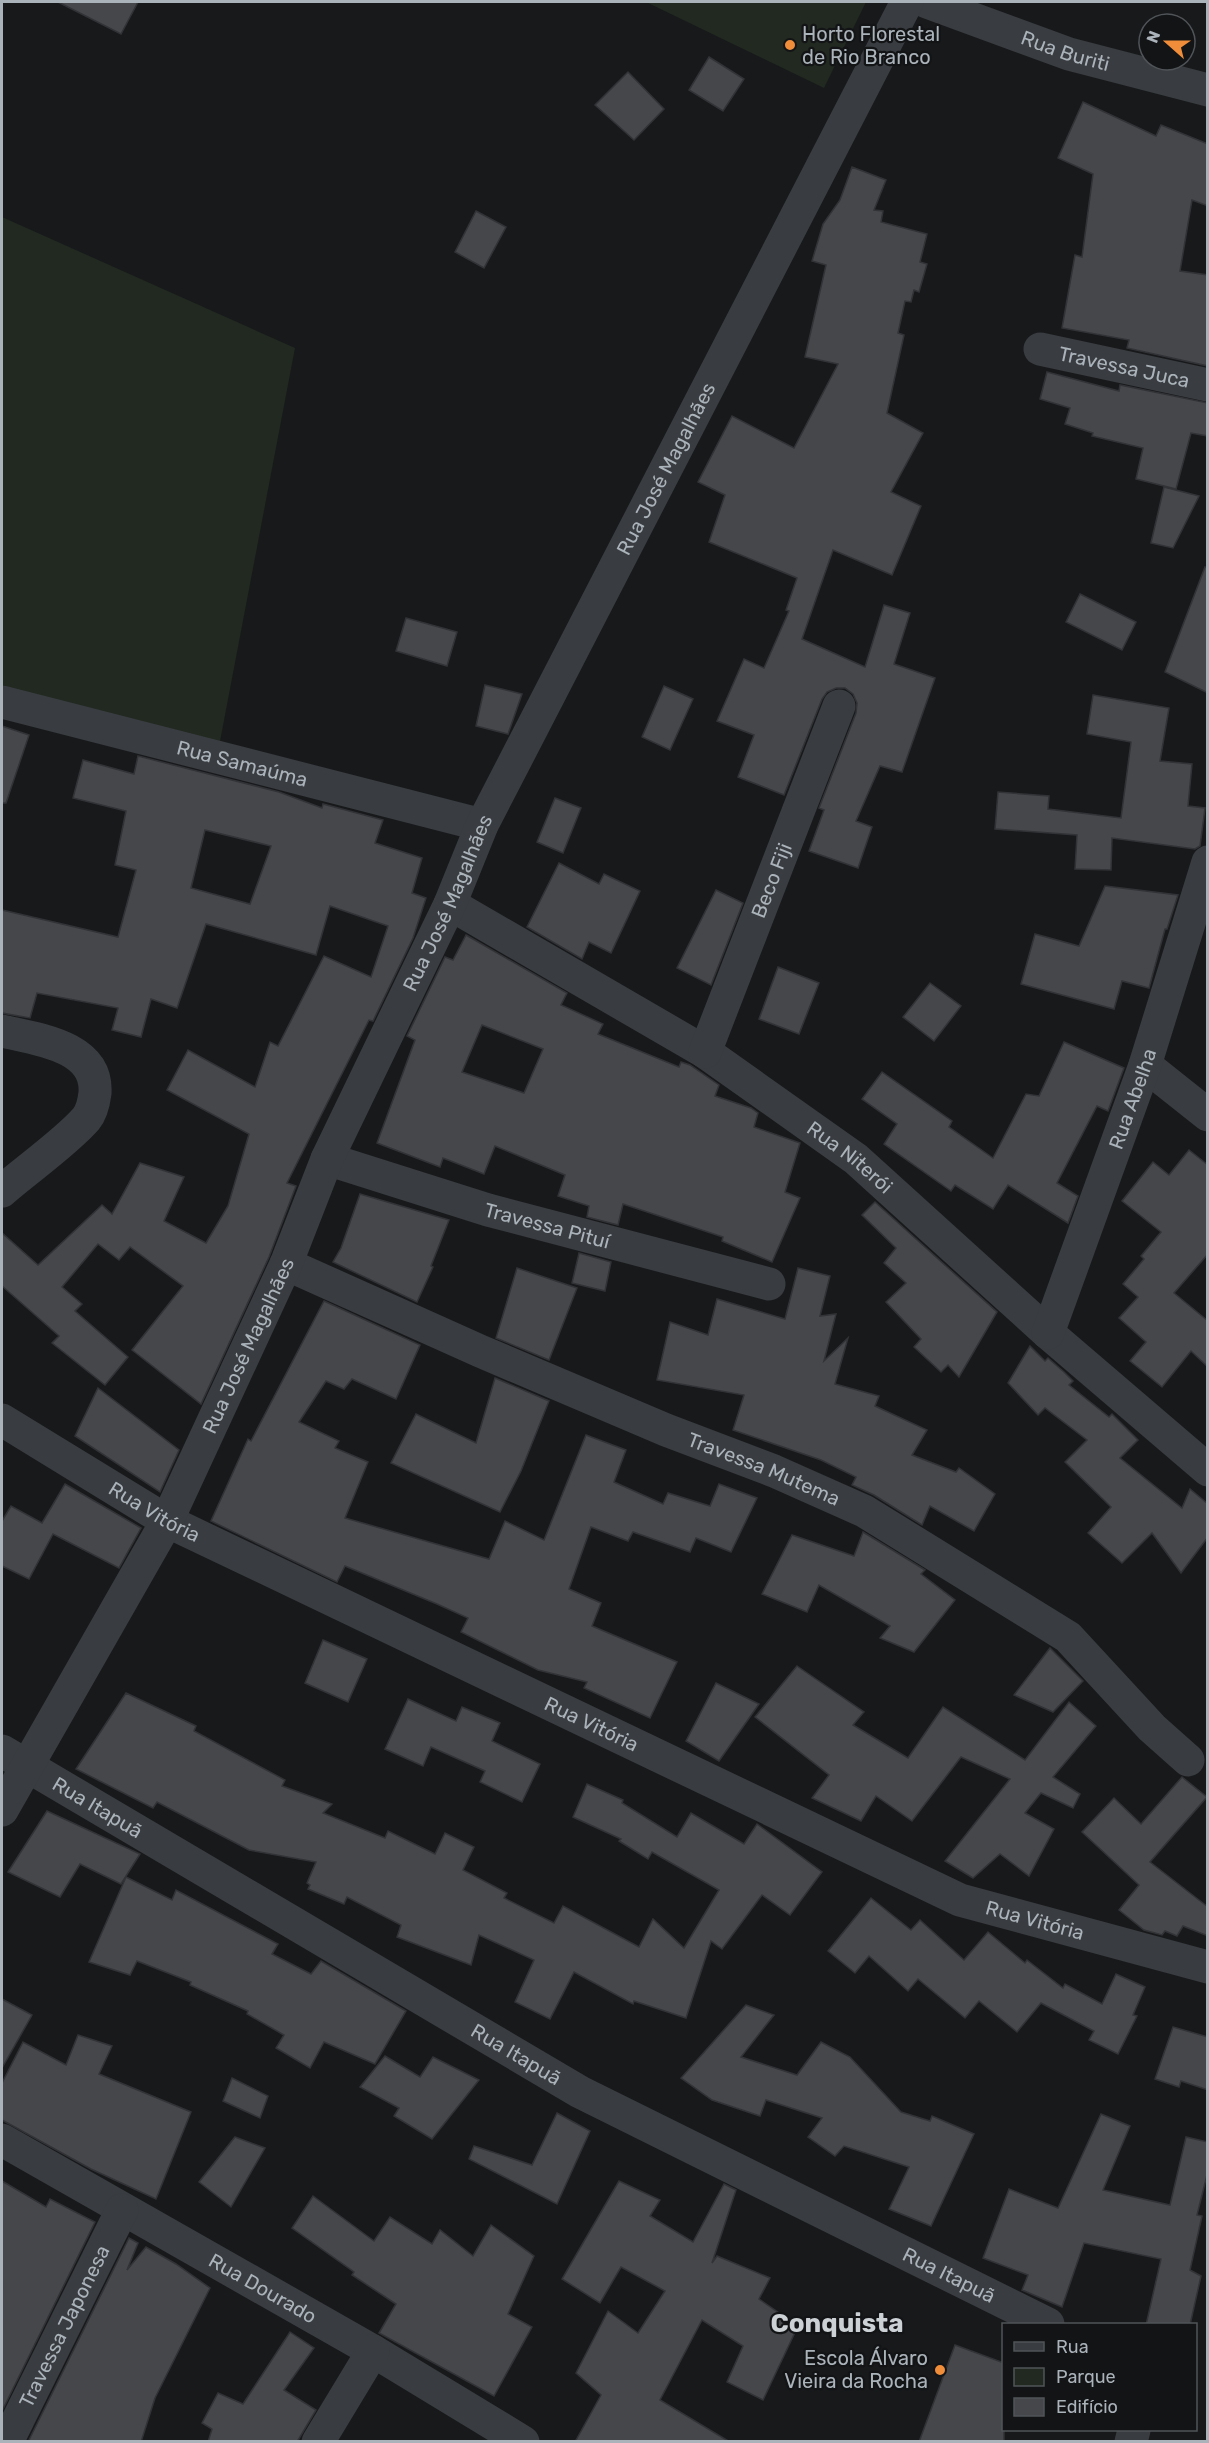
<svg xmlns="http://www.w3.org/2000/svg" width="1209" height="2443" font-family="Rubik,sans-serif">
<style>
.green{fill:#212920}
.building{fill:#45474b;stroke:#323337;stroke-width:1.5;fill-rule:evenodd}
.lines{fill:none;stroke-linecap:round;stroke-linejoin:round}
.street{stroke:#393c40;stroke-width:33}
.poi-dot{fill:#f08d3b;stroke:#131416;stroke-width:2}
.labels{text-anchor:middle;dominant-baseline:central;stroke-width:4.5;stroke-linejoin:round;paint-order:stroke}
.poi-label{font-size:20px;fill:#abb3ba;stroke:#131416;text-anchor:start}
.street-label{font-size:20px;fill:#abb3ba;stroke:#131416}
.district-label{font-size:26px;font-weight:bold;fill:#ccd1d6;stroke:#131416}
</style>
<rect width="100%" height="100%" fill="#18191b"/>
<g class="green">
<polygon points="646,2 866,2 824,88"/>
<polygon points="2,217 295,348 217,757 2,718"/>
</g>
<g class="building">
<polygon points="58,2 138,2 121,34"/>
<polygon points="709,57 744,79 723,111 689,90"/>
<polygon points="628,72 664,109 634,140 595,105"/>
<polygon points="1083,102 1156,136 1161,125 1208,144 1208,206 1192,200 1180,271 1208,275 1208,366 1127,348 1129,340 1062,328 1075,255 1082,257 1093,174 1058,158"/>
<polygon points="852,167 886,180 874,210 883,211 881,222 927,234 920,262 927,264 919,292 914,290 911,302 905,301 898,333 904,335 887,413 923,433 891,492 921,506 892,575 833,550 802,639 865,667 884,605 910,613 894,664 935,678 902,772 880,766 856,821 872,827 858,868 809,851 824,810 819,808 856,713 857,703 853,694 845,688 836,688 827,692 822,699 784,795 738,777 754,735 717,721 744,659 764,668 789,611 786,610 797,578 709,542 725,495 698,482 732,416 794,448 838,364 805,357 826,265 812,261 823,224 840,200"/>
<polygon points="476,211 506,227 484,268 455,252"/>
<polygon points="1047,372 1119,391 1120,385 1208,403 1208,436 1191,433 1176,489 1136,479 1143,448 1092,436 1093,433 1065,424 1070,408 1040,399"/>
<polygon points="1164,487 1199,496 1173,548 1151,543"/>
<polygon points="1205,567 1208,568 1208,693 1165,672"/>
<polygon points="1080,594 1136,622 1122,650 1066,622"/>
<polygon points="406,618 457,632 447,666 396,651"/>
<polygon points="485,685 522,694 508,734 476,726"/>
<polygon points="664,686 693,699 670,750 642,737"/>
<polygon points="1093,695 1169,708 1160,761 1192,764 1188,806 1205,808 1200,846 1195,849 1112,838 1111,870 1075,869 1077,835 995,829 998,792 1049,796 1048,809 1121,818 1131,742 1087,734"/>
<polygon points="2,726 29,735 6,803 2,803"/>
<path d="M138,756L279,792L322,808L323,804L383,820L375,843L422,858L412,893L426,898L413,938L373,1021L369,1020L287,1183L296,1186L269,1257L201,1404L132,1350L183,1286L130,1247L119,1260L98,1244L62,1287L82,1304L75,1311L128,1357L105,1385L52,1343L59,1336L2,1286V1233L38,1265L102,1205L112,1214L140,1163L184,1177L164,1221L206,1243L228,1206L249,1134L167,1090L188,1050L255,1087L270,1042L278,1046L324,956L371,977L388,926L330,906L316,955L206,924L177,1008L151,999L141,1037L112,1030L118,1008L37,993L30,1018L2,1013V910L118,937L136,870L115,865L126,811L73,798L83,760L134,774ZM205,830L271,846L250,904L191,888Z"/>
<polygon points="555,798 581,808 563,853 537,842"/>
<polygon points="559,863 599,884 604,874 640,891 611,953 589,942 582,959 527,927"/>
<polygon points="1105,886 1178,895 1167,929 1165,929 1149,988 1122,981 1114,1009 1021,984 1035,934 1079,946"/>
<polygon points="716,890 743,903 711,985 677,968"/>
<path d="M466,935L567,993L561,1005L603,1024L598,1034L679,1067L681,1062L690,1065L719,1085L715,1096L751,1108L758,1113L754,1127L800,1143L785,1192L800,1198L772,1262L722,1241L723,1237L623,1204L618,1225L587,1217L589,1206L558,1196L565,1175L495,1146L484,1174L443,1158L440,1167L377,1143L415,1040L407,1036L445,957L453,960ZM482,1025L543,1049L524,1093L462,1072Z"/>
<polygon points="778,967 819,983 799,1034 759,1019"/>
<polygon points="930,983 961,1006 934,1041 903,1017"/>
<polygon points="1064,1042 1124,1068 1108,1111 1097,1106 1057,1183 1078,1196 1068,1223 1008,1185 993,1209 955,1185 951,1191 884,1144 897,1124 862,1099 882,1072 952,1121 949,1127 993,1158 1026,1094 1039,1096"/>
<polygon points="1189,1150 1208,1165 1208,1254 1174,1293 1208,1321 1208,1367 1191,1351 1162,1387 1130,1361 1146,1342 1119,1318 1138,1297 1123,1284 1144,1259 1141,1256 1161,1232 1122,1201 1153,1162 1169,1175"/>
<polygon points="360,1194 449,1220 431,1266 433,1267 417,1302 333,1262 341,1248"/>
<polygon points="875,1202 997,1312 959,1377 948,1365 941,1372 914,1347 921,1339 886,1302 906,1283 884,1263 896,1248 862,1215"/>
<polygon points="579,1253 611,1262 605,1291 572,1283"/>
<polygon points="517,1268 577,1288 549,1360 496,1338"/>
<polygon points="798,1268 830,1276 820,1316 836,1314 824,1361 848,1338 835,1384 879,1396 875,1406 927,1430 912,1455 956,1472 959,1468 995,1494 974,1531 930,1506 922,1525 874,1495 852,1485 856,1477 821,1460 733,1430 744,1395 657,1380 670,1322 708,1335 717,1299 785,1319"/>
<polygon points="324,1301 420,1345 396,1399 352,1379 344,1389 326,1381 299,1422 339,1441 335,1448 368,1462 345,1518 489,1559 505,1521 544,1540 586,1435 626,1450 614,1482 663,1504 668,1493 710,1506 719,1484 757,1498 731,1552 696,1538 690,1552 633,1532 628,1541 591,1527 569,1589 601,1603 592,1626 677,1662 650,1718 584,1688 587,1682 538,1670 461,1632 468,1618 437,1604 345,1566 337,1582 211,1521 248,1439 251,1441"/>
<polygon points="1030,1346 1045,1361 1048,1358 1064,1372 1073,1381 1069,1385 1109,1417 1112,1414 1138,1440 1120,1458 1182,1508 1190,1489 1208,1504 1208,1537 1181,1573 1152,1533 1122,1563 1088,1533 1111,1507 1065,1462 1087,1440 1045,1408 1038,1415 1008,1383"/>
<polygon points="495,1378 549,1401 521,1471 500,1512 391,1463 416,1414 476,1443"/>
<polygon points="98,1388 179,1450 160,1492 75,1436"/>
<polygon points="65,1484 141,1528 119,1568 53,1534 29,1579 2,1566 2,1521 11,1506 42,1523"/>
<polygon points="863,1532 925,1570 921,1574 955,1600 914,1652 880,1638 890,1626 819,1585 807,1612 762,1594 792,1535 854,1556"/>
<polygon points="323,1640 367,1659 348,1702 305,1683"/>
<polygon points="1050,1648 1083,1681 1053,1712 1014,1695"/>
<polygon points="797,1666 864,1712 853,1725 908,1758 943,1707 1025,1760 1069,1702 1096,1726 1053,1777 1080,1794 1073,1808 1041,1793 1025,1813 1054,1829 1029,1876 1000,1854 973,1878 945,1861 1010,1779 961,1757 912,1821 876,1796 861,1821 812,1798 829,1775 755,1717"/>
<polygon points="716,1683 759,1704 719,1761 686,1741"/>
<polygon points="126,1693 196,1726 194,1731 285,1780 282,1786 332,1804 323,1813 385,1838 388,1831 435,1854 445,1833 474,1847 463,1870 507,1893 504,1898 554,1923 563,1906 639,1947 653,1919 684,1948 719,1890 652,1852 648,1859 619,1841 621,1839 573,1817 587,1784 623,1800 622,1803 677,1837 691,1813 744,1844 757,1824 822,1872 790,1915 762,1895 722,1949 711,1941 686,2018 634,2001 633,2004 574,1972 550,2019 515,2002 534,1960 479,1935 471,1965 397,1937 401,1925 347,1897 344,1904 308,1889 310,1885 307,1883 316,1862 249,1850 157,1802 153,1808 76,1769"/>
<polygon points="408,1699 456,1721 462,1707 500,1723 492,1741 540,1764 522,1802 480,1782 485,1771 431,1747 423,1766 385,1749"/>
<polygon points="1182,1777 1207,1797 1150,1862 1208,1907 1208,1936 1183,1926 1177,1936 1165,1931 1162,1935 1144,1930 1119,1910 1139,1885 1082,1832 1114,1798 1141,1824"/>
<polygon points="47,1811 140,1854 121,1884 80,1864 60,1897 8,1872"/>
<polygon points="126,1877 172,1900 176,1890 278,1944 272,1954 311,1974 321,1961 406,2011 375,2064 324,2042 310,2068 276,2048 284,2035 247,2014 248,2011 190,1985 191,1982 137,1961 130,1975 89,1962"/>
<polygon points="871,1898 911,1930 920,1920 964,1960 988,1932 1025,1963 1027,1960 1063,1988 1065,1984 1102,2004 1116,1974 1145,1987 1133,2015 1137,2016 1118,2054 1089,2040 1094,2031 1041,2003 1017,2032 979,2001 965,2018 918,1979 908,1991 869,1956 855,1973 828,1951"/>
<polygon points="2,1999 32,2015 2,2068"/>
<polygon points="746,2005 774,2015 741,2057 797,2075 821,2042 850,2057 901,2112 930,2121 932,2116 974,2134 931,2226 889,2209 909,2167 844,2146 835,2156 808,2137 822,2118 766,2100 760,2116 712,2100 681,2078"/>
<polygon points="1173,2027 1208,2037 1208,2090 1181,2081 1179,2087 1155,2079"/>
<polygon points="78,2035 112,2046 99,2074 191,2112 156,2199 91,2169 2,2120 2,2083 23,2042 66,2065"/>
<polygon points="385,2056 420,2077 433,2057 479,2080 432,2139 394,2116 399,2108 360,2087"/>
<polygon points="232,2078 268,2096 260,2118 223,2101"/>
<polygon points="557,2113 590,2131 557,2204 469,2159 474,2146 532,2165"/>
<polygon points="1101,2114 1130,2126 1103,2190 1170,2205 1186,2137 1208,2142 1208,2171 1197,2215 1202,2216 1190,2270 1201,2276 1190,2325 1146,2325 1161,2259 1084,2243 1062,2307 1022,2290 1028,2275 983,2258 1009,2189 1058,2208"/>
<polygon points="235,2137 265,2148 231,2207 199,2182"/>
<polygon points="2,2181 46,2207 50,2199 95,2222 2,2411"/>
<polygon points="619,2181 660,2200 650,2216 693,2242 724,2184 736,2190 712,2263 717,2256 770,2278 759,2299 798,2326 763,2400 727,2382 743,2346 702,2320 660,2400 730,2442 575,2442 601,2395 576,2373 608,2311 638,2333 665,2291 621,2267 600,2303 562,2279"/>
<polygon points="313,2196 374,2241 390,2217 432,2244 440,2230 473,2256 491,2225 534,2256 508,2314 532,2327 494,2396 379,2333 396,2304 352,2275 354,2272 292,2228"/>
<polygon points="129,2238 138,2243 127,2270 146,2247 176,2264 210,2288 155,2398 141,2442 28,2442"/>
<polygon points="290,2332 314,2348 284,2390 316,2410 297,2442 208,2442 212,2429 202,2423 218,2393 243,2404"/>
<polygon points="955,2345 1004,2363 1004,2442 919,2442"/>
</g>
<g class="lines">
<g class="street">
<path id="s1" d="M927,2L1069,54L1208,90"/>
<path id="s2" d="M1040,349L1208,385"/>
<path id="s3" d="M2,702L482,825"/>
<path id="s4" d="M450,904L705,1052L856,1159L1048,1333L1208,1470"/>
<path d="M2,1031C37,1039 98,1046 95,1093C94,1101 91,1113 86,1119C66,1142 26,1170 2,1191"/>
<path id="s5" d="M705,1052L839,706"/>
<polyline points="1145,1065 1208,1115"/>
<path id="s6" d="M327,1159L488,1210L769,1284"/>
<path id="s7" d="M286,1264L480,1351L666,1430L774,1471L864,1511L1068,1637L1152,1728L1188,1760"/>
<path id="s8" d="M1048,1333L1145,1065L1208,862"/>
<path id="s9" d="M2,1420L167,1521L960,1900L1208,1967"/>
<path id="s10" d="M2,1751L580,2092L1048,2324"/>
<path id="s11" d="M2,1810L167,1521L286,1264L327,1159L450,904L482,825L907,2"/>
<path id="s12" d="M2,2140L373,2351L523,2442"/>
<path id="s13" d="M7,2442L122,2210"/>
<polyline points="318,2442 373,2351"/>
<polyline points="1131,2442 1134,2430"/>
</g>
</g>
<g class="poi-dot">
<circle cx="790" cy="45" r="6"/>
<circle cx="940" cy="2370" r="6"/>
</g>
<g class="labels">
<g class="poi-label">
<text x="802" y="34">Horto Florestal<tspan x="802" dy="23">de Rio Branco</tspan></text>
<text x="928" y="2358" text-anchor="end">Escola Álvaro<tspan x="928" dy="23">Vieira da Rocha</tspan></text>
</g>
<g class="street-label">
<text stroke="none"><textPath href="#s1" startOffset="147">Rua Buriti</textPath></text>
<text stroke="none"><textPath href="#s2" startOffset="86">Travessa Juca</textPath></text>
<text stroke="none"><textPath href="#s11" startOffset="1498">Rua José Magalhães</textPath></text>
<text stroke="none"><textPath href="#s3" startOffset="248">Rua Samaúma</textPath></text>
<text stroke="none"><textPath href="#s5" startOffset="184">Beco Fiji</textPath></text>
<text stroke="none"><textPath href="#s11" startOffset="1012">Rua José Magalhães</textPath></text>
<text stroke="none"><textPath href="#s8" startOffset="249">Rua Abelha</textPath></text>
<text stroke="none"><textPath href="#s4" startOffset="474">Rua Niterói</textPath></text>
<text stroke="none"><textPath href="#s6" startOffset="230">Travessa Pituí</textPath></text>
<text stroke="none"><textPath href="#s11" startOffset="526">Rua José Magalhães</textPath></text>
<text stroke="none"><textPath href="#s7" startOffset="520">Travessa Mutema</textPath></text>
<text stroke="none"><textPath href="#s9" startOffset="178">Rua Vitória</textPath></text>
<text stroke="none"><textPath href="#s9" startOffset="664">Rua Vitória</textPath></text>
<text stroke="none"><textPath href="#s10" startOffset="111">Rua Itapuã</textPath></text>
<text stroke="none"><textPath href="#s9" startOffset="1150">Rua Vitória</textPath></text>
<text stroke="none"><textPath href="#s10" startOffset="597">Rua Itapuã</textPath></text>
<text stroke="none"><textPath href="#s10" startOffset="1083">Rua Itapuã</textPath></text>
<text stroke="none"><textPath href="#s12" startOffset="300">Rua Dourado</textPath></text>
<text stroke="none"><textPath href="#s13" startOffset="129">Travessa Japonesa</textPath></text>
</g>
<g class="district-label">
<text x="837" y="2323">Conquista</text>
</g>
</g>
<rect width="1209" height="2443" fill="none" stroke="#abb3ba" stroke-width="6"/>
<rect x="1002" y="2323" width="195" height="108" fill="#131416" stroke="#505458" stroke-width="1.5"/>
<rect x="1014" y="2342" width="30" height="9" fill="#393c40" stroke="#505458" stroke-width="1.5"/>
<text x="1056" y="2353" font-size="18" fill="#abb3ba">Rua</text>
<rect x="1014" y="2368" width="30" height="18" fill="#212920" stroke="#505458" stroke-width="1.5"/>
<text x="1056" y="2383" font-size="18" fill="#abb3ba">Parque</text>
<rect x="1014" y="2398" width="30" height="18" fill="#45474b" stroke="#505458" stroke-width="1.5"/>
<text x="1056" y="2413" font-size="18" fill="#abb3ba">Edifício</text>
<g transform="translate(1167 42) rotate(291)"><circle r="28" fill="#131416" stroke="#505458" stroke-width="1.5"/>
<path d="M0-4.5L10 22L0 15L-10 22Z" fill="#f08d3b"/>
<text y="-9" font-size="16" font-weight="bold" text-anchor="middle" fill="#abb3ba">N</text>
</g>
</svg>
